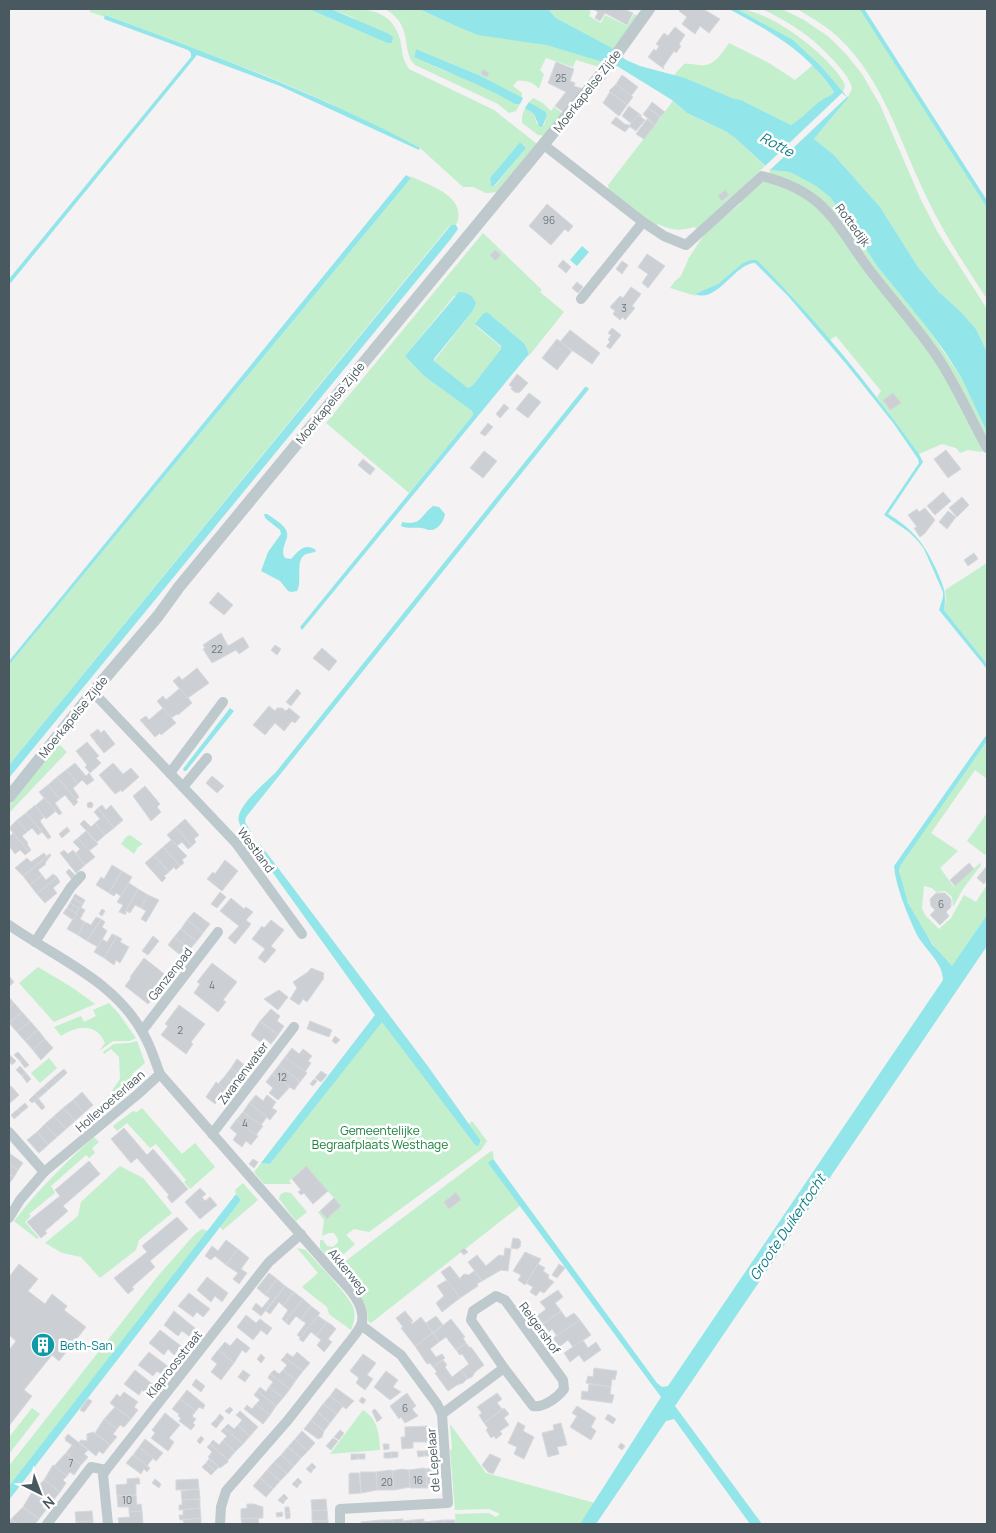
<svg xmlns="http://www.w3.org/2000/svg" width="996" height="1533" font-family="Manrope,sans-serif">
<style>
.green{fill:#c3efcd;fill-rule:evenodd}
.water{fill:#92e6ea}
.pier{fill:#f4f2f2}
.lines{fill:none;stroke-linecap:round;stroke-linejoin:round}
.stream{stroke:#92e6ea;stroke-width:4}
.building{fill:#ccd0d4;stroke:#d6d9dd}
.minor{stroke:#bec9ce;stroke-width:10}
.tertiary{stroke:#bec9ce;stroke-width:12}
.labels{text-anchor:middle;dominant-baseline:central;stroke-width:5;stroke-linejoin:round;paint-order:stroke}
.number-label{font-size:10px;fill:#6a777c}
.street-label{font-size:12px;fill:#4a595f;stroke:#fff}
.park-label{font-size:12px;fill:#1b803d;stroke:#fff}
.culture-label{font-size:12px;fill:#0d838f;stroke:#fff;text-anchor:start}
.water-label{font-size:14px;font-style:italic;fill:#127f84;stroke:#fff}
</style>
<rect width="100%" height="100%" fill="#f4f2f2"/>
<g class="green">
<path d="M85,9H309L387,43H392L352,17L331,9C359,9 390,5 400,39C403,52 401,57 409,69L494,110L537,144L498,192L486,193L473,187H463L420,148L327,102L269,77L106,15L105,17L90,12V10ZM520,142L526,148L495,186H491L490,178Z"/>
<path d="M385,9H419L458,27L498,38L514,39L546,45L603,61L599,67L576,60L573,67L546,58L540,70L544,74L539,89C533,82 526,80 517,81L513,86L522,93V98L481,76L416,49L414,57L442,70L478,83L520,104L516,111L509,113L498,104L415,65C400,51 415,26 385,9Z"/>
<polygon points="548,9 587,9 591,11 589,16 601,23 605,15 627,26 634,14 638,16 613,49 556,18"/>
<path d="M737,9C769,9 832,57 845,85L843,93L821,66L793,40Z"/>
<path d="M762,9H782L804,20L829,37L846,54L862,74L880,105L921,200L937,231L987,309V352L976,329L961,312L939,292L918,267L880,207L833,154L814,139L840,108C842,100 850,97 852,88C849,77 842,70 835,62C814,38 790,22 762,9Z"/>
<path d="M797,9H862L987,203V299C966,267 944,234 927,198C900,143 884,80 838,37C826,26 811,17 797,9Z"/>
<path d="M729,43L769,63L795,80L813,65L834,92C830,97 825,98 820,101C810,109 802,118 791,125L741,100C717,95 697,81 674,75L684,64C692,63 698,66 705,65C716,64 723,51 729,43Z"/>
<polygon points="533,98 543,103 551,111 554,107 565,115 546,136 538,135 522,123 522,116 525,108 534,114 537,124 544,125 547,116 546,112 529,102"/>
<path d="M673,101L687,113L725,131L734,137L765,166L697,229L694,227C679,231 673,231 658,224L655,227L609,190L608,185Z"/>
<polygon points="770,170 790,172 816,186 830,197 844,216 877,266 925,325 961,377 987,432 987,443 909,314 834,214 769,173"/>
<path d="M410,176C429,185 469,197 456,225H450L9,765V665L411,178Z"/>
<path d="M767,181L793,189L824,213L930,351L945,375L982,448V452L968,450L960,453L956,448L942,444L919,454L877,397L881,391L836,336L830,340L791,295L757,260C735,265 734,274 717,285C710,290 702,290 695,294L696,296L670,288L675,281L681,276L688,260V259L708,229L740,204C743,194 757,183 767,181Z"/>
<polygon points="483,233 542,290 540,292 564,312 528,357 529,354 525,344 487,312 484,313 476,326 501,347 501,349 473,385 468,388 434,361 472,312 476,304 454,296 405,356 424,376 472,411 473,415 409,493 326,423"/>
<polygon points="987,563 987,664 944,610 946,599 945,590"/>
<path d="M987,741V779L975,770L931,833L958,851L940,868L954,887L980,863L981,865L963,889L953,907L952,897L945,891L936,892L932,888L924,886L922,908L925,915L939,929L951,918L964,895L976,902L987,885V915L952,967C930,944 899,899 899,866Z"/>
<polygon points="59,744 67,752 9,813 9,806"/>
<polygon points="987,813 987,852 985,855 967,841"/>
<polygon points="130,835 143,844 138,847 134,854 121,844 126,837"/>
<polygon points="38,967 73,988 95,1004 54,1022 19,983"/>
<path d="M109,1003L119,1014L136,1038L130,1041H113L99,1051L105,1043C96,1022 77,1026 61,1036L54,1027L81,1016L84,1022L96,1016L93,1010Z"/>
<polygon points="382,1021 475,1145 481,1143 481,1141 469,1124 472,1121 487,1141 481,1150 369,1232 354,1229 346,1235 355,1244 344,1254 325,1254 320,1248 320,1240 323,1240 327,1246 333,1247 338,1242 338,1239 334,1233 329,1233 322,1236 324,1220 318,1212 320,1211 327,1219 341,1206 306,1166 289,1181 292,1184 264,1184 254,1172 261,1163 270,1164"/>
<polygon points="137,1041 145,1063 132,1074 137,1082 114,1101 108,1099 105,1101 120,1079 119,1057 111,1049 104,1054 103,1052 114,1044 129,1043"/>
<polygon points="49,1058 57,1068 40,1083 31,1073"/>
<polygon points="142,1108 182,1154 195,1143 215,1167 190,1189 184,1182 186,1180 156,1144 150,1148 127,1123 117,1131 113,1126 133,1111 137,1112"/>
<path d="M94,1137L99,1142L92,1148L95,1153L89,1158L86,1155L51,1186L55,1193L29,1214L31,1216L25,1222L39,1238L37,1239L14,1221C38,1190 65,1163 94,1137Z"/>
<path d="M491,1151L493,1152L494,1160H491L489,1163L520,1206L376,1319L371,1323L368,1321C369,1300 352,1285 339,1270L343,1263Z"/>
<polygon points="120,1166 143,1178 172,1213 139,1240 136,1250 100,1278 81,1257 62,1253 45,1243 78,1216 81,1202"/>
<polygon points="243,1183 258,1200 223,1230 220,1227 241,1200 236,1194 235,1190"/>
<polygon points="285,1192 291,1193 307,1212 296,1221 279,1199 280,1195"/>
<polygon points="202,1229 208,1231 9,1486 9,1466 158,1276 195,1234"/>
<path d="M297,1248L306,1250C316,1262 348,1294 353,1307C356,1315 354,1323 351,1330L329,1314L327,1307L303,1288L302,1287L318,1273Z"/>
<polygon points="32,1408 40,1414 9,1454 9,1435 10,1436"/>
<path d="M363,1410C378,1419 379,1434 380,1450L330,1454Z"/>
<polygon points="450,1424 486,1473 595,1503 580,1524 456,1524 455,1514 489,1513 496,1517 500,1514 489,1509 455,1510 450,1450 452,1449"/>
</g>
<g class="water">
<polygon points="309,9 331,9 387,33 393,37 392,43 387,43"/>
<path d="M419,9H548L556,18L612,48L626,60L640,66L685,78L732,98L741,100L791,125C802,118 810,109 820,101C826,97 830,97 834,92C806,50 771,32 729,9H737L793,40L821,66L848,98L814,139L833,154L880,207L918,267L939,292L961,312L976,329L987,352V432L961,377L945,352L925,325L877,266L844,216L830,197L816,186L790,172L770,170L734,137L725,131L687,113L672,100L617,66L546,45L478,35L458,27Z"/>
<path d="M105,15C212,55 320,94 420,148L419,150L280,86L197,55L9,285V279L191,57V53L188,50L104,19Z"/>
<path d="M416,49L481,76L523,98L520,104H515C483,85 448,73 414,57Z"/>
<polygon points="529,102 546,112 547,116 542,127 539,126 534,114 525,108"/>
<polygon points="520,142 526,148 494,186 491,186 490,178"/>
<polygon points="406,175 411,178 9,665 9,661"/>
<polygon points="451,225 456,225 458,229 450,240 9,778 9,765"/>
<polygon points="582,246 589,252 577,266 570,260"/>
<path d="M751,260H757C816,319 870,386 919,454L923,462L921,465L888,514C913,529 924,543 936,569C943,585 947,592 944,610L987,664V669L939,610L943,597V592L924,549L918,541L909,532L884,515L919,463L918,459L894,424L847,365L788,296L755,263C735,263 717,304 695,294L718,284L743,263Z"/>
<path d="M459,292C467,292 474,296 476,304L472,312L434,359V361L468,388L473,385L501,349V346L475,324L484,313L487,312L525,344L529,354L302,630L300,627L473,415L472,411L424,376L405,356Z"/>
<path d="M585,387H587L589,389L246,817L245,822L251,832L250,835H249C245,831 240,827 239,822C234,807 268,781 276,772Z"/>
<path d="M433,506L439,507L445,514C444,521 438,531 429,530C427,530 424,528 421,528C414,527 408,529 401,526L402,522C422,526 420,516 433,506Z"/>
<path d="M264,514H267C273,518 283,524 286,530C291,539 279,547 285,558L291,559C298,551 305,542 316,550L315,552C312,553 309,553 306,554C294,560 303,581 297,591L292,592L288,591L280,581L261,571L268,552L281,534L280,530L265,518Z"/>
<polygon points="230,708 234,711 186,771 184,771 183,769"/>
<path d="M987,734V741L900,866L899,871L908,903L932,944L952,966L987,915V946L675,1406L762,1524H750L674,1419L666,1421L596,1524H580L661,1397L488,1163L491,1160H494L657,1383L662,1387L668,1386L943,980C943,962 924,949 916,933C907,913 896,888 894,866Z"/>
<polygon points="260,844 427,1065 481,1141 478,1146 475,1145 382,1022 270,1164 261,1163 375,1015 255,848"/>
<polygon points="236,1194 241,1200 9,1500 9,1486"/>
</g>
<polygon class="pier" points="842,93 847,97 770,170 765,166"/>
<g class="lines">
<polyline class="stream" points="862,9 987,204"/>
</g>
<g class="building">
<polygon points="593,9 624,9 633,13 627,25 605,13 600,21 595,18 598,12"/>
<polygon points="681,9 703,9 720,19 709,33 700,26 695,34 682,24 687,17 679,11"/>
<polygon points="675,27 685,35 679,44 681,46 676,53 674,51 663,67 664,69 648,57 654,49 656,51 659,46 656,44 664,33 668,36"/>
<polygon points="556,62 574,69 570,81 575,83 574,86 583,89 565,113 555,106 566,92 548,83"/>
<polygon points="483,69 489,73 487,77 481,74"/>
<polygon points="622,75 638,87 631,96 616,84"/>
<polygon points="616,84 633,97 627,105 609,91"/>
<polygon points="610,92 627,105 619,116 603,103"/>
<polygon points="652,102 665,112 660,117 648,108"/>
<polygon points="629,106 641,115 641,117 638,115 632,124 622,116"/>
<polygon points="648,108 660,117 655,125 643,114"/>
<polygon points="638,115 645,120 636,131 629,126"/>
<polygon points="616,117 626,125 627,124 630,126 625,132 611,123"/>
<polygon points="647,119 655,125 644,139 636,134"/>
<polygon points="725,190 729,195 722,201 718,196"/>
<polygon points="547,204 573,226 568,232 565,229 551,245 529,226"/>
<polygon points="495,250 501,255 495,261 490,255"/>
<polygon points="647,254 665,266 648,288 642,283 648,274 638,267"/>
<polygon points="563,260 571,267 566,273 558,266"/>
<polygon points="622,261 628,265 622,274 616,269"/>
<polygon points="577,282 583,287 578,293 572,288"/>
<polygon points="631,287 641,294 632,306 635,308 625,320 623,317 620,320 613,314 615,311 610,307 620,296 623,298"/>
<polygon points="612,328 621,335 610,349 606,346 610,342 608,340 611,335 608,333"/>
<polygon points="570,330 600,353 592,364 560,342"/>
<polygon points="557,339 572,351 557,370 542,358"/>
<polygon points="517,374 528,383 519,393 517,392 516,393 511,389 512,387 509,385"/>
<polygon points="529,393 541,402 528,418 516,409"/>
<polygon points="893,393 901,403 890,410 883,400"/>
<polygon points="504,404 509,408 500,418 496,414"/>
<polygon points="488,423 493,427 485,436 480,433"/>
<polygon points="946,450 961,469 948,478 934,459"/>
<polygon points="484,451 497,461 483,478 470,468"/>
<polygon points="363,459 375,469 370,475 358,465"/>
<polygon points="943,492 951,501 935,515 927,506"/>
<polygon points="962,497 969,505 957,517 949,508"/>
<polygon points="925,508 935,520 925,533 920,537 914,528 917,527 908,515 917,509 919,512"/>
<polygon points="948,511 956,517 947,529 939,522"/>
<polygon points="974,553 978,559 968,566 964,560"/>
<polygon points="218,592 233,605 224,615 209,603"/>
<polygon points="221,633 228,646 243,637 249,647 239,654 236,650 212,663 203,649 205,648 203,645"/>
<polygon points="275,645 281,649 277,655 271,650"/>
<polygon points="322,648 337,661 329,671 313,658"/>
<polygon points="197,668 209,683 188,698 173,681 179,676 182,680"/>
<polygon points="180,688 192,703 178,715 177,714 171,718 157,701 163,696 166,700"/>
<polygon points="297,689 301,693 291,706 286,702"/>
<polygon points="269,706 275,711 277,708 282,708 286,711 289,708 300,717 295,723 292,721 284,731 275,723 265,735 253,725"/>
<polygon points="163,708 176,723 161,735 160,733 155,737 140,720 146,716 149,720"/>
<polygon points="98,729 101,733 104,730 115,744 104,753 90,735"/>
<polygon points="87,742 99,756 96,758 101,763 90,773 85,767 87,765 76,751"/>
<polygon points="75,763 86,776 89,773 94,780 87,785 82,780 78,784 66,770"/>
<polygon points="113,763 123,774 131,768 139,777 122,792 121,790 115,794 99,775"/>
<polygon points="66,770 78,784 73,788 79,797 76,800 57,777"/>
<polygon points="212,776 224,786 217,793 206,783"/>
<polygon points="57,777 78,802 74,806 65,795 60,799 48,785"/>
<polygon points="48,785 60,799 55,803 62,813 59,815 39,792"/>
<polygon points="145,786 160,804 157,807 161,812 151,821 133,796"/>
<polygon points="44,798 56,811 46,819 35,806"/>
<circle cx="90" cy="805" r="3"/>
<polygon points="35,805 44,817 40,821 51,837 48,839 26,813"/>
<polygon points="102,805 106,810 111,805 123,820 114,828 98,808"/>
<polygon points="98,808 114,828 105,835 95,823 100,819 94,812"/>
<polygon points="26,813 42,832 38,835 32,828 27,832 17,820"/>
<polygon points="185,819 199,835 194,839 196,842 192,846 176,827"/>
<polygon points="17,820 27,832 22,836 28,843 27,844 31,850 29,852 9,828"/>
<polygon points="84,820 91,827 95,823 105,835 97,842 80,824"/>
<polygon points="67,827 70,831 62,838 59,834"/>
<polygon points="176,827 192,846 188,849 182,842 177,846 167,835"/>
<polygon points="86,831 98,844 89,851 78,838"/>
<polygon points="13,833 29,852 25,855 20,850 15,854 9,846 9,837"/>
<polygon points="78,838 95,857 85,865 76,853 80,849 73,842"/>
<polygon points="171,840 187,856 182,860 184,863 180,866 163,847"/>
<polygon points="163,847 180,866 176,870 174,867 169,872 154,855"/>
<polygon points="64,850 68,854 73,850 85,865 76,873 60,853"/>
<polygon points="44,853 46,856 50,854 23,876 15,868 27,858 31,862"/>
<polygon points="50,854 51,855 45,863 46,864 38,870 42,875 30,885 23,876"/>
<polygon points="154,855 169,872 164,876 166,878 162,882 145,863"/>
<polygon points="225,860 238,871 222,891 207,879 213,872 215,874"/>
<polygon points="969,863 974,869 955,886 950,880"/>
<polygon points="112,865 122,871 109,893 96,885 101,877 104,879"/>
<polygon points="986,867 987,869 987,879 984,884 977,878"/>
<polygon points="69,869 76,876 72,880 66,872"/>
<polygon points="122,871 132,877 121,896 116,893 114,896 109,893"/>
<polygon points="53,874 57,877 37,894 30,885 42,875 46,880"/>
<polygon points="57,877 60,882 53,888 57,893 45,903 37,894"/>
<polygon points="129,883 138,889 124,914 119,912 123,905 117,902"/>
<polygon points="138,889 148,895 141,908 135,905 130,913 127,911 125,915 124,914"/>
<polygon points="220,892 226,897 217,908 211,904"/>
<polygon points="936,893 945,893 951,899 951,907 946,912 949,916 940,925 930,915 935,910 931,906 930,899"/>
<polygon points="75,894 85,900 83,904 73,898"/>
<polygon points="148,895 159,900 146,922 141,919 146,911 141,908"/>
<polygon points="73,898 83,904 80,909 70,903"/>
<polygon points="231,898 244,909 246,907 253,912 246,920 251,924 235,944 228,938 239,926 220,911"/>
<polygon points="70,903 80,909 77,914 67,908"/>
<polygon points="80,907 85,910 80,919 85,922 78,935 67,929"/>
<polygon points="67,908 77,914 73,920 63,913"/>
<polygon points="102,909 105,911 102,916 99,914"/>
<polygon points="194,912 210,924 203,933 187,920"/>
<polygon points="96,917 101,919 87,941 78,935 85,922 91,925"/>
<polygon points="101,919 105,922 102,927 107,931 98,947 87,941"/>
<polygon points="187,920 203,933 197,941 181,929"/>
<polygon points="271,920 284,930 271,946 276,950 265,963 258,958 265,949 252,939 262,926 264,928"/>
<polygon points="181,929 197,941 190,949 174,937"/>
<polygon points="112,934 117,936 104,958 94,952 102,939 107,942"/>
<polygon points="117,936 122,939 120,942 129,947 120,963 116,960 114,965 104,958"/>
<polygon points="153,936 159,941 148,955 142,951"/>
<polygon points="174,937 190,949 184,958 168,945"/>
<polygon points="144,958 167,976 152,992 155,995 148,1004 125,986 131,978 130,977"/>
<polygon points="212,963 237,982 223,1000 226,1002 218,1012 194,993 200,984 197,982"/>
<polygon points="311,968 324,973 323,976 324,978 307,1002 303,999 299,1005 290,999 297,988 293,982 308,972"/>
<polygon points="9,976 14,982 9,987"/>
<polygon points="279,990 288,997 278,1010 264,999"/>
<polygon points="9,997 14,1003 9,1008"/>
<polygon points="14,1003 22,1012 9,1023 9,1008"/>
<polygon points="179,1005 205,1024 191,1042 193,1044 186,1054 161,1035 168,1026 165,1024"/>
<polygon points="271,1009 280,1016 277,1021 284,1026 278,1035 260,1021"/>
<polygon points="22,1012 30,1021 17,1032 9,1023"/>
<polygon points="30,1021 38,1030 25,1041 17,1032"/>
<polygon points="260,1021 278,1035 271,1044 264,1038 260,1042 251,1035"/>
<polygon points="310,1021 332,1030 329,1037 307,1029"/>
<polygon points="38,1030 45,1039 33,1050 25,1041"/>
<polygon points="335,1036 340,1040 336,1044 332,1041"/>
<polygon points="45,1039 53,1048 41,1060 33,1050"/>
<polygon points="292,1048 299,1054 303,1049 312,1056 308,1061 311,1063 305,1072 285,1057"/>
<polygon points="18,1052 23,1058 20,1061 14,1055"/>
<polygon points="10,1055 16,1061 12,1065 9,1061"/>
<polygon points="285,1057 307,1073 300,1082 279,1065"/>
<polygon points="23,1058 29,1065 25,1068 20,1061"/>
<polygon points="237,1059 251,1070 245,1078 231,1068"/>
<polygon points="279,1065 300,1082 294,1090 272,1074"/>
<polygon points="20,1066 26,1073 22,1076 16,1070"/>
<polygon points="231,1068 245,1078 238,1086 225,1076"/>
<polygon points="64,1069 67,1073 57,1082 53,1078"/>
<polygon points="321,1071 327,1075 321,1082 315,1078"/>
<polygon points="26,1073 31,1079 27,1083 22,1076"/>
<polygon points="272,1074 290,1087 278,1100 269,1093 273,1088 266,1082"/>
<polygon points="225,1076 238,1086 232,1095 218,1084"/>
<polygon points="53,1078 57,1082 48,1090 44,1086"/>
<polygon points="314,1079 317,1081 313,1086 310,1084"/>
<polygon points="216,1082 232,1095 225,1103 219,1098 215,1104 206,1097"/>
<polygon points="11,1086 19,1095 9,1104 9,1087"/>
<polygon points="44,1086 48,1090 39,1098 35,1094"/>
<polygon points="82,1092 93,1105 84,1113 73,1100"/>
<polygon points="35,1094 39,1098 32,1103 29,1100"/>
<polygon points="256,1095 263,1101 267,1095 276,1102 272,1108 277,1111 270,1120 249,1103"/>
<polygon points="38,1098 45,1107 42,1110 34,1101"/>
<polygon points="73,1100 84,1113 75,1121 63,1108"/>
<polygon points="25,1103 28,1107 21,1113 18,1109"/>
<polygon points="249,1103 267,1117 261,1125 243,1112"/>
<polygon points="63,1108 75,1121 66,1129 54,1116"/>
<polygon points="18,1109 21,1113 14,1119 11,1115"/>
<polygon points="243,1112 263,1126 256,1135 236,1120"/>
<polygon points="54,1116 66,1129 57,1137 45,1124"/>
<polygon points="236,1120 258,1136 251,1145 246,1141 242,1147 233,1140 237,1134 230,1128"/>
<polygon points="45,1124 57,1137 48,1145 37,1132"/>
<polygon points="124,1128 147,1155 153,1149 188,1189 172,1203 167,1197 169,1195 137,1158 131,1163 111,1139"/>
<polygon points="37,1132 48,1145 39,1153 27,1140"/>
<polygon points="9,1153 23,1163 18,1170 9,1164"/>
<polygon points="253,1159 258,1162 254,1168 249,1164"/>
<polygon points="89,1161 100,1174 63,1206 68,1211 45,1231 47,1233 41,1238 27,1222 60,1196 55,1190"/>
<polygon points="9,1164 18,1170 14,1177 9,1174"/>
<polygon points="306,1166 328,1191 313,1204 304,1193 301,1195 298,1192 301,1190 292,1179"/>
<polygon points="9,1174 14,1177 9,1184"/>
<polygon points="200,1188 206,1194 202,1197 205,1201 210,1197 217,1205 200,1219 185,1202"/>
<polygon points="456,1192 461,1200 449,1209 444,1202"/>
<polygon points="334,1198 341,1206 327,1219 320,1211"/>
<polygon points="177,1217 188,1229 150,1261 155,1267 132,1287 134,1289 128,1294 114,1278 147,1252 142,1246"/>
<polygon points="513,1238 519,1239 521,1242 520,1247 517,1249 511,1248"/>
<polygon points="226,1240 238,1249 226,1265 215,1256 211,1260 205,1256 212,1246 218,1251"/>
<polygon points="464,1248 468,1252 464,1255 460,1251"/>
<polygon points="505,1248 511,1249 508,1271 501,1270 482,1281 468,1262 477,1255 486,1266 499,1255 504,1256"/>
<polygon points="238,1249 249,1258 241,1269 247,1273 239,1284 233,1279 238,1273 226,1265"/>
<polygon points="525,1252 541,1259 525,1285 518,1280 521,1275 513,1271"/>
<polygon points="19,1264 38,1279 28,1291 45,1304 52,1294 67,1306 64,1310 86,1327 59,1361 52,1355 24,1390 32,1396 9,1426 9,1350 16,1341 9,1335 9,1277"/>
<polygon points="538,1264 545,1268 543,1271 549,1275 548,1278 554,1282 544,1293 540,1291 536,1296 530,1292 533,1287 526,1283"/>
<polygon points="559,1264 565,1268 557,1278 552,1275"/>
<polygon points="450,1266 461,1280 460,1278 464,1274 469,1275 474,1271 482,1281 477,1284 478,1286 460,1298 441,1272"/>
<polygon points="269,1273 277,1279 265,1295 257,1288"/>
<polygon points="207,1277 228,1293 222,1302 215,1296 211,1302 197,1290"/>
<polygon points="277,1279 285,1286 270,1305 267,1302 270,1298 265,1295"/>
<polygon points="447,1280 460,1298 442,1312 436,1303 444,1296 437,1286"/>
<polygon points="285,1286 294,1292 283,1306 279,1302 270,1314 266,1311"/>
<polygon points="558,1290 563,1297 555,1303 561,1311 543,1324 537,1316 546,1309 540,1302"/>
<polygon points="294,1292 303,1299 285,1322 282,1319 288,1310 283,1306"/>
<polygon points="189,1293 210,1309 203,1317 197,1312 193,1317 178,1306"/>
<polygon points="303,1299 311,1306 301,1320 296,1316 289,1325 285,1322"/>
<polygon points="267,1302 270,1305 261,1316 252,1309 256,1303 262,1308"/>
<polygon points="311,1306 320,1313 301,1338 297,1335 306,1323 301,1320"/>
<polygon points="174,1311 195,1328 189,1336 182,1331 178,1336 164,1325"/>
<polygon points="405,1311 413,1321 411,1322 412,1324 421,1317 433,1333 415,1346 401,1328 403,1327 396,1318"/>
<polygon points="561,1311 566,1318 574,1313 580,1320 557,1336 552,1329 549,1332 543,1324"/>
<polygon points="246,1315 256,1323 260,1319 272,1328 267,1335 261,1330 253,1340 237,1327"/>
<polygon points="318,1316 327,1322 316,1336 311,1332 303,1342 299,1339"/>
<polygon points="436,1316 443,1325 433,1333 426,1323"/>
<polygon points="451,1319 465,1337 463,1338 466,1343 456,1350 446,1337 439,1342 433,1333"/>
<polygon points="580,1320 591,1335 573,1347 568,1340 559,1347 553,1338"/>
<polygon points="327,1322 332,1325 336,1329 328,1339 332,1342 324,1352 317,1345 321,1340 316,1336"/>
<polygon points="160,1330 181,1346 174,1355 168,1349 164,1355 149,1343"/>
<polygon points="433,1333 439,1342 430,1349 436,1357 442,1354 445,1358 433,1367 430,1363 427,1364 415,1346"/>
<polygon points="237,1338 250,1348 246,1353 242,1350 234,1363 218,1350 225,1342 230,1346"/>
<polygon points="583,1340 588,1348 596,1342 601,1350 584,1362 579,1355 570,1362 564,1353"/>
<polygon points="466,1343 470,1348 471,1347 484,1365 475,1372 472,1377 467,1379 461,1370 469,1364 462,1354 460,1355 456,1350"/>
<polygon points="218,1350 234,1363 221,1380 211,1372 217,1364 211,1359"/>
<polygon points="149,1352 170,1368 164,1376 157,1371 153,1376 138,1365"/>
<polygon points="297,1352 310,1363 303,1371 284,1357 287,1353 293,1357"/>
<polygon points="261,1354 265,1358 261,1363 257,1359"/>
<polygon points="363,1354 376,1363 367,1375 373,1379 365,1390 356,1383 359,1378 350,1371"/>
<polygon points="284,1357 303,1371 296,1380 283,1370 287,1365 281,1360"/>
<polygon points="443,1360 447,1365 445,1367 452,1377 461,1370 467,1379 463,1383 457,1385 448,1391 435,1373 437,1372 433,1367"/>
<polygon points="594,1368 617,1371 615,1380 612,1379 611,1387 586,1383 588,1376 593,1377"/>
<polygon points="135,1370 156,1387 149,1395 142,1390 139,1395 124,1384"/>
<polygon points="243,1370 250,1375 245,1382 238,1377"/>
<polygon points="274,1370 279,1374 283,1370 296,1380 290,1389 270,1374"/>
<polygon points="386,1371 398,1380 393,1387 401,1392 390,1400 374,1387"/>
<polygon points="270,1374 290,1389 283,1398 269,1387 273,1382 268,1378"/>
<polygon points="196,1379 205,1386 201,1392 192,1385"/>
<polygon points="589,1384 611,1387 610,1394 614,1395 612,1403 581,1399 582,1391 588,1392"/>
<polygon points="260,1387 266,1392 269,1387 283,1398 276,1406 257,1391"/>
<polygon points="336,1388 354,1401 346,1409 330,1396"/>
<polygon points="187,1390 205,1405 203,1409 199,1407 196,1411 180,1399"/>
<polygon points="257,1391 276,1406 270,1415 256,1404 260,1400 254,1395"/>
<polygon points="124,1392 138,1402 134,1407 138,1410 131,1419 110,1403 117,1394 120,1397"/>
<polygon points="407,1393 416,1406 412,1409 418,1416 405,1423 401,1417 399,1419 390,1406"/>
<polygon points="497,1393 502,1399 497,1403 502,1409 484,1423 479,1415 482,1413 477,1407"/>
<polygon points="330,1396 343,1406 337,1414 323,1404"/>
<polygon points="362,1397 366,1400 363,1404 359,1401"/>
<polygon points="88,1399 92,1401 88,1407 84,1404"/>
<polygon points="180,1399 196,1411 192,1416 196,1419 193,1423 195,1425 191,1430 179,1421 181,1418 178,1416 179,1414 172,1409"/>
<polygon points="84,1404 88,1407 84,1412 80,1410"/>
<polygon points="256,1404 270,1415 263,1424 244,1409 247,1405 252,1409"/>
<polygon points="323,1404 337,1414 330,1423 317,1412"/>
<polygon points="577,1406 596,1418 591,1427 596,1431 591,1440 570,1427 577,1416 572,1413"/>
<polygon points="115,1407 131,1419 124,1427 120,1425 117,1429 104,1419"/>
<polygon points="230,1407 233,1410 229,1414 225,1411"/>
<polygon points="504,1408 509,1414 504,1418 509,1425 500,1431 502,1434 496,1439 494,1436 491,1438 486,1430 488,1428 484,1423"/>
<polygon points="375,1409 382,1418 377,1422 372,1411"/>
<polygon points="240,1411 258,1427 250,1436 238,1425 242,1420 236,1415"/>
<polygon points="317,1412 330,1423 324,1431 311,1420"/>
<polygon points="165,1413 180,1425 169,1438 174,1442 168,1451 151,1438 155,1433 152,1430"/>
<polygon points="220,1414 224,1418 220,1423 216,1419"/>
<polygon points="608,1414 616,1419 613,1424 605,1419"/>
<polygon points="104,1419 117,1429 113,1434 117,1437 110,1445 95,1433"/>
<polygon points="216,1419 220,1423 216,1428 211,1424"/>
<polygon points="311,1420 324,1431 322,1437 318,1439 304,1429"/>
<polygon points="518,1422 525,1426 523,1431 534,1437 524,1459 514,1454 517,1447 508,1443"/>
<polygon points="561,1423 567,1445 557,1447 559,1454 548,1457 542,1433 554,1430 553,1425"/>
<polygon points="228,1424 234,1429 238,1425 250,1436 243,1444 224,1428"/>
<polygon points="428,1426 429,1442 413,1442 413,1448 402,1449 401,1437 405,1437 405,1427"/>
<polygon points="224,1428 243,1444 235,1452 223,1440 227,1436 221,1431"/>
<polygon points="340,1430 344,1433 339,1440 334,1437"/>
<polygon points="302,1431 315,1443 308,1451 295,1439"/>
<polygon points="93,1432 110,1445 103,1454 99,1451 96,1456 79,1442 81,1440 87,1441 87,1434"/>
<polygon points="68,1434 88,1450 84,1454 88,1457 81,1465 66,1453 72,1445 66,1441 65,1438"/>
<polygon points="201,1436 204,1439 200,1444 197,1441"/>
<polygon points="333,1438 338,1441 331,1450 326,1446"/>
<polygon points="145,1439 163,1453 156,1461 139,1447"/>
<polygon points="295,1439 308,1451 301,1458 288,1447"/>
<polygon points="213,1440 219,1445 223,1440 235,1452 228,1460 210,1444"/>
<polygon points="621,1443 625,1446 622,1450 618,1447"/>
<polygon points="210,1444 228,1460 228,1462 220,1468 208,1457 212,1452 207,1447"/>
<polygon points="383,1444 389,1444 389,1449 384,1450"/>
<polygon points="139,1447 153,1458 147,1466 133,1455"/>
<polygon points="288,1447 301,1458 294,1466 281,1455"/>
<polygon points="431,1450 431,1456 424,1456 424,1451"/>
<polygon points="417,1451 424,1451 424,1456 418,1457"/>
<polygon points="391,1452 391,1458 384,1458 384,1453"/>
<polygon points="391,1452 398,1452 398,1457 391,1458"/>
<polygon points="66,1453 81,1465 74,1475 70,1472 67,1476 54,1466"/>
<polygon points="351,1454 358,1454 358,1459 351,1460"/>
<rect x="358" y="1454" width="7" height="5"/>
<polygon points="490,1454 501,1459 493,1474 488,1472 482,1465"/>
<polygon points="133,1455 150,1468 147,1472 144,1469 141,1474 126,1463"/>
<polygon points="281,1455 294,1466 287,1474 274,1462"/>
<polygon points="209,1459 219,1467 215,1471 206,1463"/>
<polygon points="274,1462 287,1474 280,1481 267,1470"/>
<polygon points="206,1463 215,1471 211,1475 202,1467"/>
<polygon points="312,1463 316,1467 313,1470 309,1466"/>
<polygon points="53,1465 67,1476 63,1480 66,1483 60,1492 44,1480"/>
<polygon points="309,1466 313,1470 311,1473 306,1469"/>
<polygon points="435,1467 436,1468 438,1487 427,1488 426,1469"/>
<polygon points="424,1468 426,1469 427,1488 410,1488 409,1470"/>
<polygon points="402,1469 409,1470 410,1487 394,1490 392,1471"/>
<polygon points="267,1470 280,1481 273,1489 260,1478"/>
<polygon points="391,1470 392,1471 394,1490 377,1490 376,1472"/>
<polygon points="360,1472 376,1472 377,1490 361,1493"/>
<polygon points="350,1473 359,1473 361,1493 349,1494 349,1474"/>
<polygon points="139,1478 140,1484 136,1484 136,1495 117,1496 116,1485 127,1484 127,1479"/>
<polygon points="260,1478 273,1489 266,1497 253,1486"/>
<polygon points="298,1478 302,1482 299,1485 295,1481"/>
<polygon points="155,1479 161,1484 159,1488 152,1483"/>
<polygon points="198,1479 199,1489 176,1490 176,1480"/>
<polygon points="44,1480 60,1492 53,1501 49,1498 45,1502 32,1492"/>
<polygon points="295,1481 299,1485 297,1488 292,1484"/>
<polygon points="199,1489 200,1499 182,1500 181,1491"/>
<polygon points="32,1492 45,1502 42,1507 46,1510 39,1519 23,1507"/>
<polygon points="284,1494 288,1498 285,1501 281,1497"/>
<polygon points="136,1495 137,1505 141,1504 142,1511 129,1512 129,1507 118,1507 117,1496"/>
<polygon points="281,1497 285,1501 283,1504 278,1500"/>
<polygon points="200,1499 200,1508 179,1510 179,1505 182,1505 182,1500"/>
<polygon points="326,1499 327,1510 312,1511 311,1500"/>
<polygon points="247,1504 254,1504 263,1507 263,1518 241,1519 241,1509 247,1508"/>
<polygon points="23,1507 39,1519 35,1524 18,1524 11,1519"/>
<polygon points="285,1507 289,1507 290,1513 285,1513"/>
<polygon points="200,1508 201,1518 180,1520 179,1515 183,1515 183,1510"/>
<polygon points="327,1510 328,1521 312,1521 312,1511"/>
<polygon points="92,1511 93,1521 76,1522 75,1512"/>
<polygon points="142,1511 143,1524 119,1524 118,1518 130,1517 129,1512"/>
<polygon points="282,1512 283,1516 277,1517 276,1513"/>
<polygon points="285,1513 290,1513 290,1518 286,1519"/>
<polygon points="201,1518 201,1524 184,1524 183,1520"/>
<polygon points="258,1518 259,1524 242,1524 241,1519"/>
<polygon points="11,1519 18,1524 9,1524"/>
<polygon points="403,1519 403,1524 392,1524 392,1520"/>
<polygon points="424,1519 424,1524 414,1524 413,1520"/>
<rect x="382" y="1520" width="10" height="4"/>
<polygon points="382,1520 382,1524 372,1524 371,1521"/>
<polygon points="413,1520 414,1524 403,1524 403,1521"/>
<rect x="444" y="1520" width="11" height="4"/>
<polygon points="444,1520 444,1524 434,1524 434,1521"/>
<polygon points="93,1521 93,1524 76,1524 76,1522"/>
<polygon points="312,1521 328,1521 328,1524 313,1524"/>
<polygon points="371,1521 372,1524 361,1524 361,1522"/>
<polygon points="434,1521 434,1524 424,1524 423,1522"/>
</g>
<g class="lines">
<g class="minor">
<path d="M544,145L643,222L664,236L686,245L762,176C828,192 835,225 872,273C895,303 920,330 940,361C958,389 971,419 987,448"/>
<polyline points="581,299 643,222"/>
<polyline points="93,692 236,843 302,934"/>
<polyline points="170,773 223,702"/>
<polyline points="183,787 207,758"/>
<path d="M9,925C56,958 116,981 144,1035C151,1047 155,1061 160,1074L329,1267C341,1281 366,1301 362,1322C361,1327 357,1332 354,1336L288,1420L226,1491L221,1507L220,1524"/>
<polyline points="35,942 71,887 81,876"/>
<polyline points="142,1031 218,932"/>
<polyline points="9,1132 44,1172"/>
<polyline points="212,1134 294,1027"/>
<polyline points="9,1218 20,1200 44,1172 138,1094 160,1074"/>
<path d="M442,1414L504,1368L471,1320L473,1311L496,1296L505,1300L563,1380L564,1389C558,1397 544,1408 533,1406L504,1368"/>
<polyline points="47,1524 91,1467 106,1470"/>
<polyline points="108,1524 103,1475 106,1470 269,1262 301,1234"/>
<polyline points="340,1524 340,1509 448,1503 442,1414 437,1404 401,1355 361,1325"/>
</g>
<polyline class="tertiary" points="9,797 93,692 158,616 179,587 608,66 649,9"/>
</g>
<defs>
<g id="building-disc" transform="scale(1.25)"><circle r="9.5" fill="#0f9aa8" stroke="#fff"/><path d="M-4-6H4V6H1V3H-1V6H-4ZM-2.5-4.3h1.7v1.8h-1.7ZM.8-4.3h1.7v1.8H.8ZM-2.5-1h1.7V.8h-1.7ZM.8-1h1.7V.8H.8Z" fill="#fff"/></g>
</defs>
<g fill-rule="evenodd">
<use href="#building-disc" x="43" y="1345"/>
</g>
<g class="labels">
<g class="number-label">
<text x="561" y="78">25</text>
<text x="549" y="220">96</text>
<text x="624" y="308">3</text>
<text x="217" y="649">22</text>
<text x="941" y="904">6</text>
<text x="212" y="985">4</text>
<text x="180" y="1030">2</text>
<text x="282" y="1077">12</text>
<text x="245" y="1123">4</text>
<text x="405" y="1408">6</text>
<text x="71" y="1463">7</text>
<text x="418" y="1480">16</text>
<text x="387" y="1482">20</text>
<text x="127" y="1500">10</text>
</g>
<g class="street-label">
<text transform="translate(587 91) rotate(-52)">Moerkapelse Zijde</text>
<text transform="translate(853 225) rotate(54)">Rottedijk</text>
<text transform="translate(330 403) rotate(-51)">Moerkapelse Zijde</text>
<text transform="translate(73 717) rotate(-51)">Moerkapelse Zijde</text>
<text transform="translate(256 850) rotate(53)">Westland</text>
<text transform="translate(170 974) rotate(-52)">Ganzenpad</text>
<text transform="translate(243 1073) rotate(-53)">Zwanenwater</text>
<text transform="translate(110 1101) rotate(-41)">Hollevoeterlaan</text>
<text transform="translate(348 1271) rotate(51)">Akkerweg</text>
<text transform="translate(540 1328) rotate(54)">Reigershof</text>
<text transform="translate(174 1364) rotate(-52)">Klaproosstraat</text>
<text transform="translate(433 1460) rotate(-94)">de Lepelaar</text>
</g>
<g class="park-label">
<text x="380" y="1130">Gemeentelijke<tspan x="380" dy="14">Begraafplaats Westhage</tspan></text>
</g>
<g class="culture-label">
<text x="60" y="1345">Beth-San</text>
</g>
<g class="water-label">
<text transform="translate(777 144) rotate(28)">Rotte</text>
<text transform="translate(787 1227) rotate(-56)">Groote Duikertocht</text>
</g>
</g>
<rect width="996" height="1533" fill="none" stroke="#4a595f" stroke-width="20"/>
<g transform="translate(40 1493) rotate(138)" stroke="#ffffff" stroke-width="4" paint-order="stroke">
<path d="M0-4L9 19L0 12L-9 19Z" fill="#4a595f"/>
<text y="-8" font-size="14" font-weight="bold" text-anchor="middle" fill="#4a595f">N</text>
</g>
</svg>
